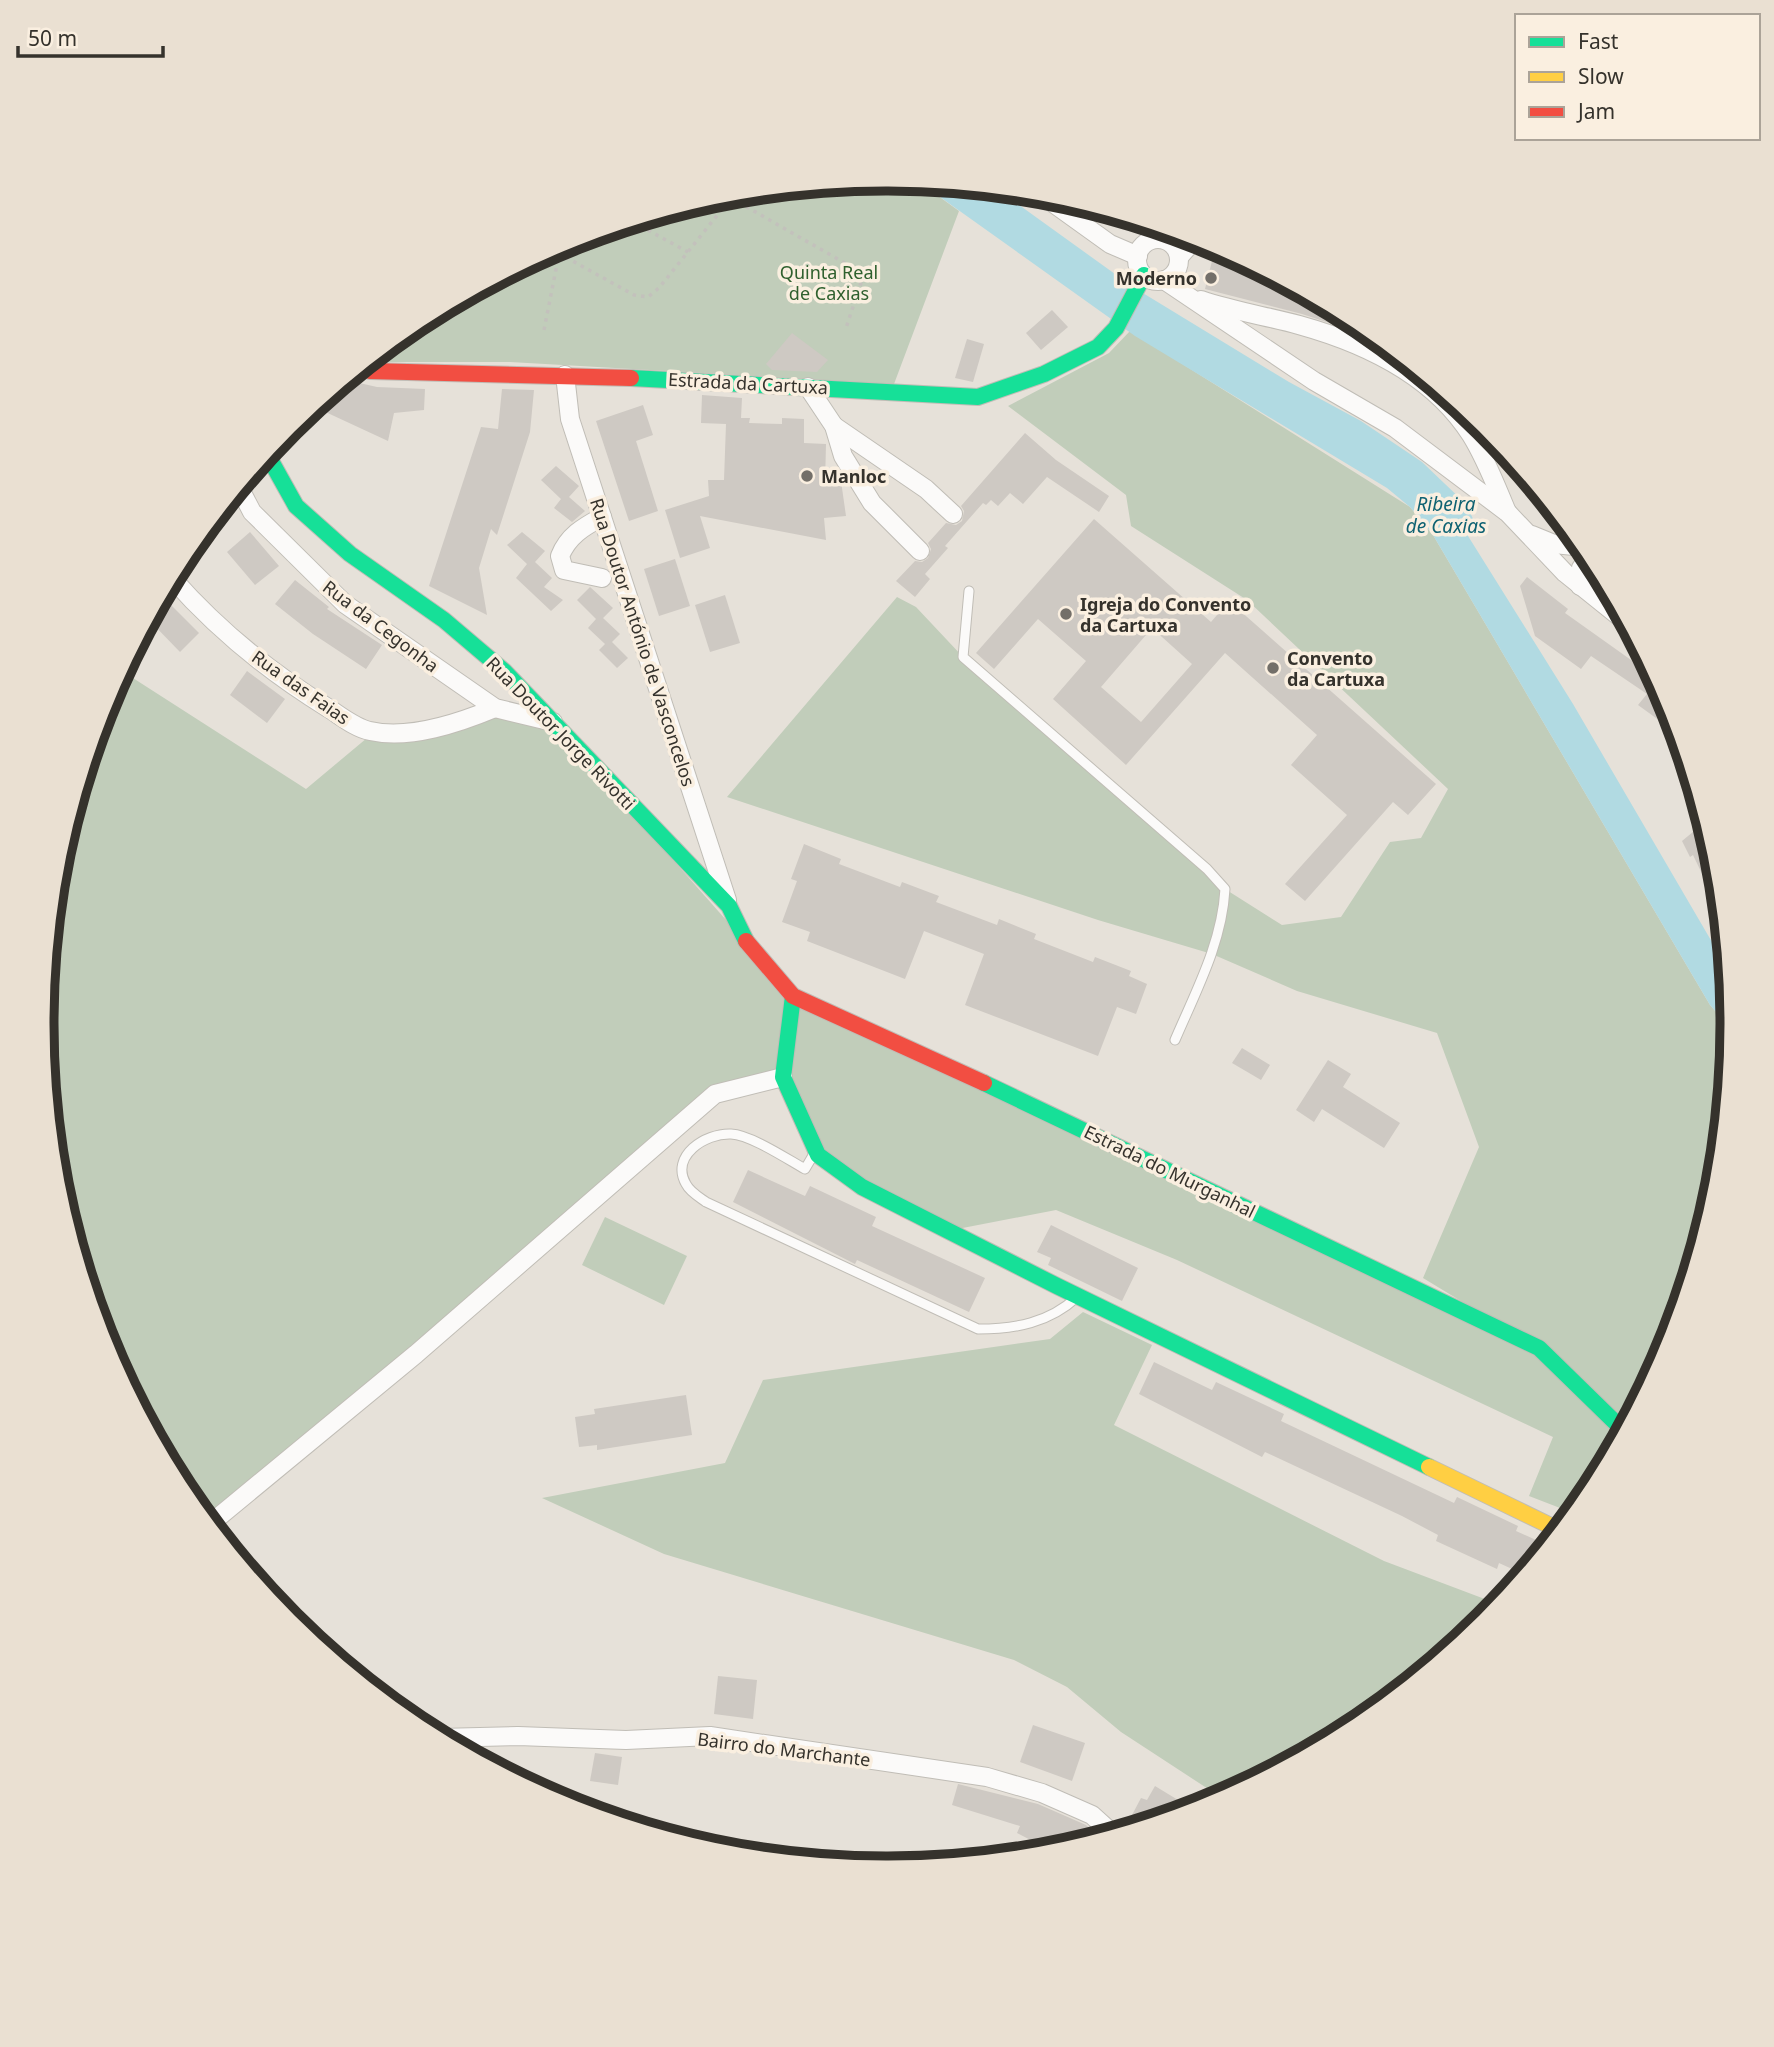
<svg xmlns="http://www.w3.org/2000/svg" width="1774" height="2047" font-family="'Noto Sans',sans-serif">
<style>
.green{fill:#c1cdba}
.water{fill:#b1dae2}
.building{fill:#cec9c3;fill-rule:evenodd}
.lines{fill:none;stroke-linecap:round;stroke-linejoin:round}
.lane-casing{stroke:#c0bdb6;stroke-width:11}
.street-casing{stroke:#c0bdb6;stroke-width:20}
.fast-casing{stroke:#c0bdb6;stroke-width:18}
.slow-casing{stroke:#c0bdb6;stroke-width:18}
.jam-casing{stroke:#c0bdb6;stroke-width:18}
.path{stroke:#c3c1bc;stroke-width:3.5;stroke-dasharray:3.5 5;stroke-linecap:butt}
.lane{stroke:#fbfaf9;stroke-width:9}
.street{stroke:#fbfaf9;stroke-width:18}
.fast{stroke:#16e098;stroke-width:16}
.slow{stroke:#ffcf43;stroke-width:16}
.jam{stroke:#f24e42;stroke-width:16}
.poi-dot{fill:#736f69;stroke:#faefe0;stroke-width:2.5}
.labels{text-anchor:middle;dominant-baseline:central;stroke-width:7;stroke-linejoin:round;paint-order:stroke}
.park-label{font-size:18px;fill:#2f602e;stroke:#faefe0}
.poi-label{font-size:18px;font-weight:bold;fill:#35322c;stroke:#faefe0;text-anchor:start}
.street-label{font-size:18px;fill:#35322c;stroke:#faefe0}
.water-label{font-size:19px;font-style:italic;fill:#0f6272;stroke:#faefe0}
.rim{fill:none;stroke:#35322c;stroke-width:9}
</style>
<rect width="100%" height="100%" fill="#e6e1d9"/>
<g class="green">
<polygon points="887,179 919,182 959,211 894,384 510,362 368,362 418,321 564,243 723,195"/>
<polygon points="1130,331 1410,507 1433,535 1710,1005 1731,1029 1716,1189 1668,1347 1589,1493 1573,1513 1529,1496 1553,1437 1177,1260 1056,1210 947,1231 818,1155 783,1077 715,1094 210,1525 184,1493 106,1346 58,1188 42,1023 58,858 106,700 122,671 306,789 367,738 539,708 793,996 1530,1343 1423,1278 1479,1147 1437,1033 1297,991 1212,954 1098,920 727,797 897,597 916,607 963,657 1225,889 1282,925 1341,917 1390,842 1421,838 1448,789 1247,600 1131,526 1126,495 1008,406 1109,353"/>
<polygon points="605,1217 687,1256 664,1305 582,1265"/>
<polygon points="1083,1312 1152,1345 1114,1425 1384,1561 1498,1604 1484,1621 1356,1726 1222,1798 1121,1732 1067,1687 1014,1660 664,1554 542,1498 725,1463 763,1380 1050,1339"/>
</g>
<polygon class="water" points="919,182 997,189 1133,287 1289,382 1361,421 1422,462 1466,504 1475,523 1468,536 1573,704 1726,966 1731,1029 1710,1005 1433,535 1410,507 1387,488 1135,336"/>
<g class="building">
<polygon points="1212,261 1277,278 1357,321 1378,339 1302,314 1205,289"/>
<polygon points="1052,310 1068,327 1041,350 1026,333"/>
<polygon points="792,333 828,360 817,372 772,370 766,364"/>
<polygon points="967,339 984,344 973,382 955,378"/>
<polygon points="346,380 377,387 425,389 424,410 394,413 388,441 319,409 323,399"/>
<polygon points="502,389 534,390 530,432 497,535 491,529 479,568 487,615 429,586 481,427 498,429"/>
<polygon points="702,395 742,398 741,418 750,418 749,423 782,424 782,418 804,419 804,443 826,444 825,484 841,481 846,516 824,518 826,540 700,516 710,548 680,558 665,510 709,496 708,480 724,480 726,424 701,423"/>
<polygon points="643,405 653,435 636,441 658,511 629,521 596,421"/>
<polygon points="1025,433 1056,460 1109,496 1099,512 1047,477 1023,504 1010,493 998,506 991,500 986,505 983,503 945,546 948,548 925,574 930,579 915,597 896,581 915,561 922,562 928,558 931,549 928,543 946,523 956,525 962,521 964,511 961,506"/>
<polygon points="556,466 579,486 569,497 585,511 572,522 554,508 561,499 541,480"/>
<path d="M1094,519L1211,622L1229,601L1436,784L1408,815L1393,802L1305,901L1285,884L1347,815L1291,765L1317,735L1225,653L1126,765L1053,699L1086,661L1038,619L994,669L976,653ZM1152,628L1192,664L1141,722L1101,687Z"/>
<polygon points="250,532 279,566 255,585 227,552"/>
<polygon points="522,532 545,551 535,562 552,578 544,587 563,600 551,611 516,578 527,564 507,545"/>
<polygon points="675,559 690,606 659,616 644,569"/>
<polygon points="1527,577 1568,609 1565,613 1655,677 1668,701 1678,734 1638,705 1647,694 1591,656 1581,669 1535,636 1520,586"/>
<polygon points="295,580 329,607 327,609 382,645 366,669 313,634 275,604"/>
<polygon points="590,587 613,608 603,618 620,634 612,642 628,658 617,668 599,650 605,644 588,628 596,619 577,600"/>
<polygon points="725,595 740,643 710,652 695,605"/>
<polygon points="162,596 199,633 180,652 149,620"/>
<polygon points="247,671 285,699 267,723 230,695"/>
<polygon points="1705,822 1716,859 1719,909 1693,855 1690,857 1682,841"/>
<polygon points="804,844 841,859 839,864 900,887 902,882 939,896 936,902 997,925 999,919 1036,934 1034,939 1093,962 1095,957 1131,971 1129,976 1147,984 1136,1014 1117,1007 1098,1056 965,1005 984,954 924,931 905,979 807,941 810,932 782,922 797,881 791,879"/>
<polygon points="1242,1048 1270,1065 1261,1080 1232,1063"/>
<polygon points="1328,1060 1351,1074 1343,1087 1400,1123 1384,1148 1322,1109 1314,1122 1296,1110"/>
<polygon points="748,1170 805,1196 810,1186 876,1217 872,1226 985,1278 969,1312 857,1260 855,1264 733,1202"/>
<polygon points="1051,1225 1138,1268 1122,1301 1048,1265 1051,1258 1037,1252"/>
<polygon points="1154,1362 1212,1390 1216,1382 1284,1414 1281,1421 1454,1503 1457,1497 1518,1526 1516,1531 1547,1545 1523,1574 1499,1563 1497,1569 1436,1541 1438,1535 1402,1516 1265,1452 1262,1457 1139,1394"/>
<polygon points="686,1395 692,1435 597,1450 597,1445 579,1447 575,1417 595,1414 594,1409"/>
<polygon points="718,1676 757,1680 753,1719 714,1714"/>
<polygon points="1033,1725 1085,1743 1072,1781 1020,1762"/>
<polygon points="595,1753 622,1757 618,1785 590,1781"/>
<polygon points="958,1784 1038,1804 1086,1825 1100,1838 1054,1852 1017,1833 1020,1826 952,1805"/>
<polygon points="1155,1786 1178,1800 1170,1816 1149,1823 1132,1815 1141,1798 1147,1800"/>
</g>
<g class="lines">
<g class="lane-casing">
<g id="lane">
<path d="M969,591L963,657L1207,869L1225,889C1222,943 1196,991 1175,1040"/>
<path d="M815,1152L805,1169C787,1159 751,1135 731,1134C705,1133 670,1156 686,1184C690,1192 699,1197 706,1202L978,1329C1015,1329 1049,1323 1077,1297"/>
</g>
</g>
<g class="street-casing">
<g id="street">
<polyline points="1039,193 1110,244 1138,256"/>
<circle cx="1158" cy="260" r="21"/>
<polyline points="1179,257 1196,238"/>
<polyline points="1164,280 1314,381 1395,428 1508,513 1565,573 1626,622"/>
<path d="M1201,300C1233,311 1266,316 1299,325C1364,343 1433,375 1471,435C1486,459 1496,486 1507,512"/>
<polyline points="565,375 570,419 727,900"/>
<polyline points="808,387 834,426 843,456 872,503 920,551"/>
<polyline points="834,426 926,489 953,514"/>
<polyline points="239,487 252,512 345,604 495,708 553,722"/>
<path d="M602,517C583,527 568,536 560,556L564,570L602,578"/>
<polyline points="1532,535 1554,544 1584,547"/>
<path d="M172,578C216,628 271,673 328,708C341,716 355,728 370,731C410,740 459,723 495,708"/>
<polyline points="1580,586 1581,568 1591,556"/>
<polyline points="210,1524 416,1354 715,1094 783,1077"/>
<polyline points="439,1738 518,1736 626,1740 710,1736 987,1777 1042,1793 1092,1815 1113,1834"/>
</g>
</g>
<g class="fast-casing">
<g id="fast">
<polyline points="631,378 978,397 1044,374 1098,347 1116,328 1144,275"/>
<polyline points="267,454 296,506 350,554 444,620 504,671 729,906 746,941"/>
<polyline points="793,996 783,1077 818,1155 862,1187 1057,1286 1429,1467"/>
<polyline points="984,1083 1539,1348 1623,1430"/>
</g>
</g>
<g class="slow-casing">
<polyline id="slow" points="1429,1467 1559,1530"/>
</g>
<g class="jam-casing">
<g id="jam">
<polyline points="361,367 370,371 631,378"/>
<polyline points="746,941 793,996 984,1083"/>
</g>
</g>
<g class="path">
<polyline points="724,194 864,274 846,328"/>
<polyline points="633,222 688,252"/>
<polyline points="551,249 634,295 648,297 659,288 735,193"/>
<polyline points="544,330 561,244"/>
</g>
<use href="#lane" class="lane"/>
<use href="#street" class="street"/>
<use href="#fast" class="fast"/>
<use href="#slow" class="slow"/>
<use href="#jam" class="jam"/>
</g>
<g class="poi-dot">
<circle cx="1211" cy="278" r="7"/>
<circle cx="807" cy="476" r="7"/>
<circle cx="1066" cy="614" r="7"/>
<circle cx="1273" cy="668" r="7"/>
</g>
<g class="labels">
<g class="park-label">
<text x="829" y="272">Quinta Real<tspan x="829" dy="21">de Caxias</tspan></text>
</g>
<g class="poi-label">
<text x="1197" y="278" text-anchor="end">Moderno</text>
<text x="821" y="476">Manloc</text>
<text x="1080" y="604">Igreja do Convento<tspan x="1080" dy="21">da Cartuxa</tspan></text>
<text x="1287" y="658">Convento<tspan x="1287" dy="21">da Cartuxa</tspan></text>
</g>
<g class="street-label">
<text transform="translate(748 383) rotate(3)">Estrada da Cartuxa</text>
<text transform="translate(381 626) rotate(37)">Rua da Cegonha</text>
<text transform="translate(643 642) rotate(72)">Rua Doutor António de Vasconcelos</text>
<text transform="translate(301 687) rotate(35)">Rua das Faias</text>
<text transform="translate(561 733) rotate(46)">Rua Doutor Jorge Rivotti</text>
<text transform="translate(1170 1171) rotate(26)">Estrada do Murganhal</text>
<text transform="translate(784 1749) rotate(7)">Bairro do Marchante</text>
</g>
<g class="water-label">
<text x="1446" y="504">Ribeira<tspan x="1446" dy="22">de Caxias</tspan></text>
</g>
</g>
<path d="M0 0H1774V2047H0ZM886 191H888A832 832 0 0 1 1720 1023V1024A832 832 0 0 1 888 1856H886A832 832 0 0 1 54 1024V1023A832 832 0 0 1 886 191Z" fill="#eae0d2" fill-rule="evenodd"/>
<path class="rim" d="M886 191H888A832 832 0 0 1 1720 1023V1024A832 832 0 0 1 888 1856H886A832 832 0 0 1 54 1024V1023A832 832 0 0 1 886 191Z"/>
<rect x="1515" y="14" width="245" height="126" fill="#faefe0" stroke="#aba398" stroke-width="2"/>
<rect x="1529" y="37" width="35" height="10" fill="#16e098" stroke="#aba398" stroke-width="2"/>
<text x="1578" y="49" font-size="21" fill="#35322c">Fast</text>
<rect x="1529" y="72" width="35" height="10" fill="#ffcf43" stroke="#aba398" stroke-width="2"/>
<text x="1578" y="84" font-size="21" fill="#35322c">Slow</text>
<rect x="1529" y="107" width="35" height="10" fill="#f24e42" stroke="#aba398" stroke-width="2"/>
<text x="1578" y="119" font-size="21" fill="#35322c">Jam</text>
<path d="M18 46v10h145v-10" fill="none" stroke="#35322c" stroke-width="3.5"/>
<text x="28" y="46" font-size="21" fill="#35322c" stroke="#faefe0" stroke-width="5" paint-order="stroke">50 m</text>
</svg>
